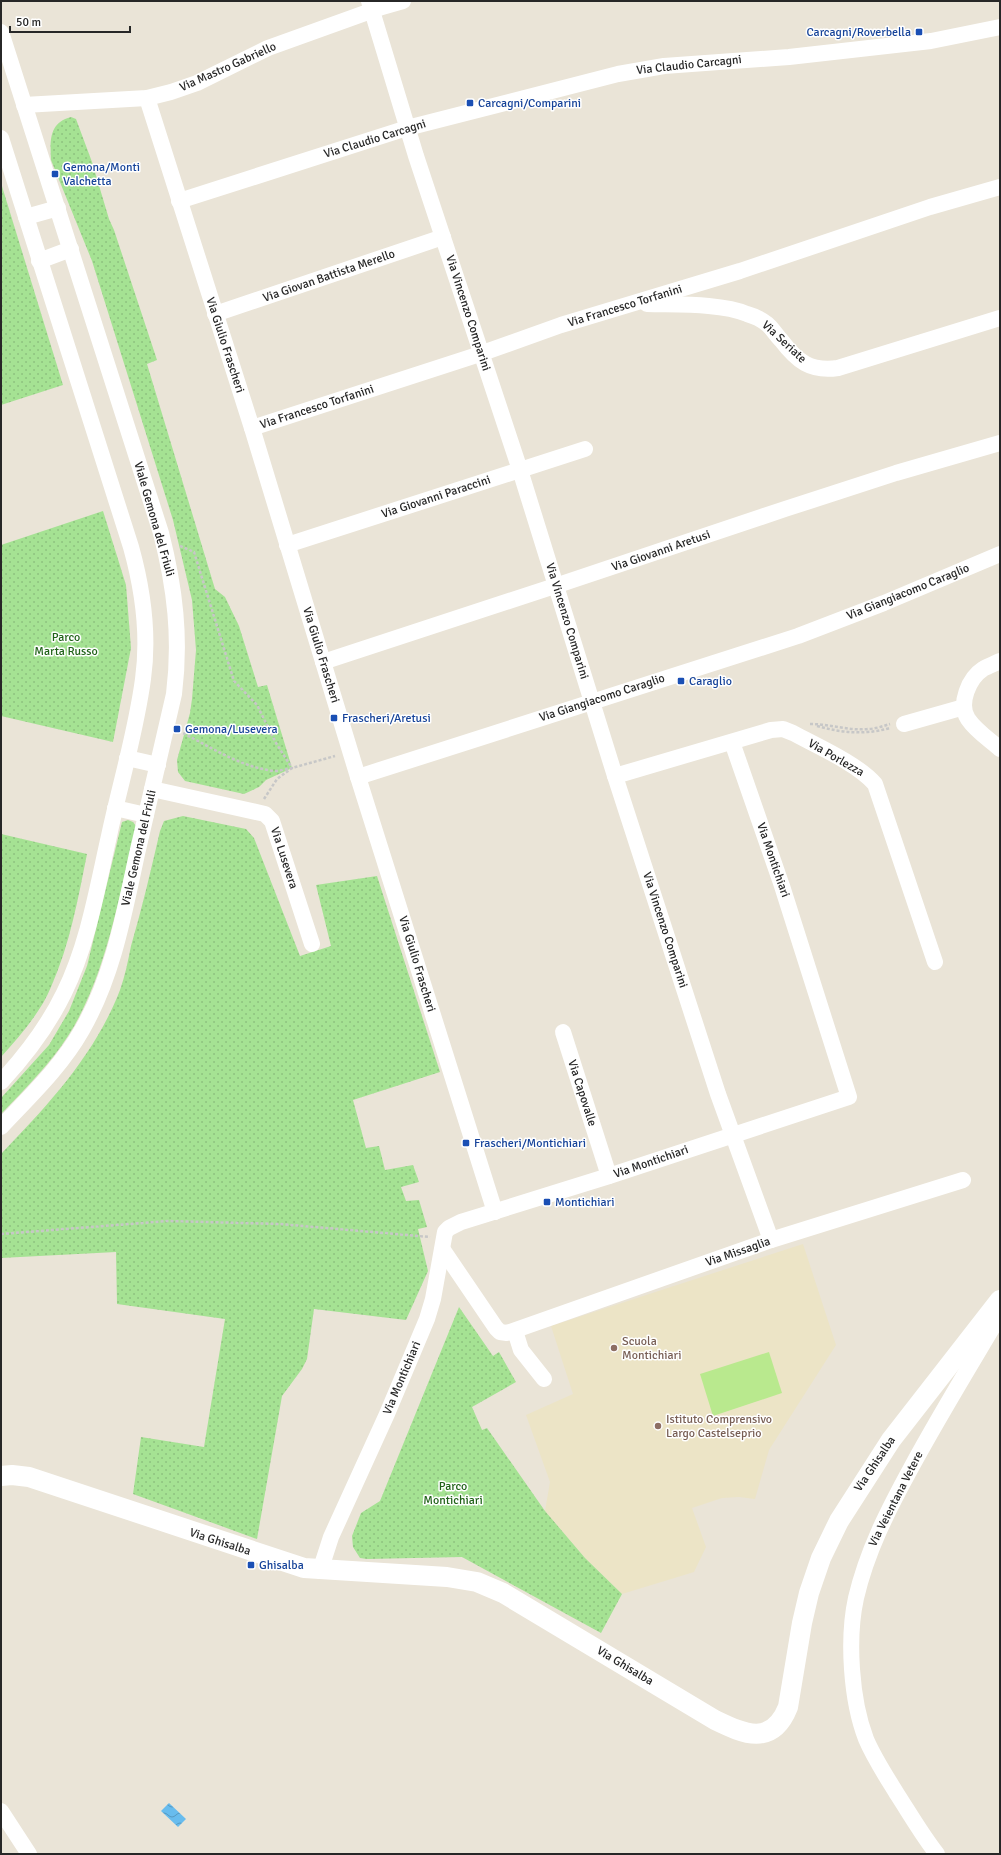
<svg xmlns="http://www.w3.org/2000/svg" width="1001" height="1855" font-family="Signika,sans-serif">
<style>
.education{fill:#ece4c6}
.green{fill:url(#green-dots)}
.pitch{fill:#b9e98e}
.water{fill:url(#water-waves)}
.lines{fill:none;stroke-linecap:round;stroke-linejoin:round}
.path{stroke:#c7c7c7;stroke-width:2.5;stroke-dasharray:3 2;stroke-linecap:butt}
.minor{stroke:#fff;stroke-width:16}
.tertiary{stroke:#fff;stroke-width:20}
.transit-dot{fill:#1a4fb4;stroke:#fff;stroke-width:1.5}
.education-dot{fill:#8d6e63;stroke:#fff;stroke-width:1.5}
.labels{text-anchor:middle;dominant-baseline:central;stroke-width:3;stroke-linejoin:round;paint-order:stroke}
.transit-label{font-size:12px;fill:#164399;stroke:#fff;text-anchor:start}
.street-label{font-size:12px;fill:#272727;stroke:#fff}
.park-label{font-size:12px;fill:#206218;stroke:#fff}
.education-label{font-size:12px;fill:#785e54;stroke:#fff;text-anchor:start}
</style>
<defs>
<pattern id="green-dots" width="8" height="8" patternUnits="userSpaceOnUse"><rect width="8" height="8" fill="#a5e293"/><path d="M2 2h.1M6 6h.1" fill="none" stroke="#8ec27f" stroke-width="1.8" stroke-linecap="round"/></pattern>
<pattern id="water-waves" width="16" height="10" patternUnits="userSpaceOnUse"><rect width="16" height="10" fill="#68bcee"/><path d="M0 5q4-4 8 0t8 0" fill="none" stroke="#5699c1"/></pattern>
</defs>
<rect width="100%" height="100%" fill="#eae4d7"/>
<polygon class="education" points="803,1244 836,1345 769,1450 755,1499 739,1497 722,1498 692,1508 706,1547 694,1572 622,1594 585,1558 545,1511 550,1482 526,1415 573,1394 551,1326"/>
<g class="green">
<path d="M71,117L76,119L92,162L109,219L114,230L157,360L147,364L215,589L225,597L239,626L258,687L267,685L292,768L266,780L259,787L244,794L185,781L178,772L177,760L190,713L192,699L196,650L192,600L173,520L92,261L51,160C50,140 49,123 71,117Z"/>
<polygon points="1,183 63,385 1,405"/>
<polygon points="103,511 126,585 131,648 113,742 1,716 1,545"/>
<path d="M183,816L246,829L254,838L300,956L331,946L316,885L377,876L440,1072L353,1100L366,1148L379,1146L385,1170L413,1165L419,1182L401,1187L406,1201L419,1200L427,1227L418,1229L428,1271L406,1320L314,1309L307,1359L302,1369L282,1396L257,1539L133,1494L141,1437L204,1447L225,1319L117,1304L116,1252L1,1258V1154C48,1105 95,1055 120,990C125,976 128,961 131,946C142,908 151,870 160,831L164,821Z"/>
<path d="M128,820L133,822L136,826L135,832C118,899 106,977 68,1036C50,1064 24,1090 1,1114V1098L49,1045L69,1011L87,966L122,822Z"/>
<path d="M1,834L87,854C78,899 70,944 51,987C41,1012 19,1037 1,1057Z"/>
<polygon points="459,1307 493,1356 499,1352 516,1382 472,1407 482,1430 487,1428 545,1511 585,1558 622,1594 601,1633 462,1557 367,1559 360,1558 353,1547 352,1536 361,1513 380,1501"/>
</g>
<polygon class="pitch" points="769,1352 782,1393 713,1416 700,1374"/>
<polygon class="water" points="169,1803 186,1819 178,1827 161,1811"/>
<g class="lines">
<g class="path">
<path d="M180,546L194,552L234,681L257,705L276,743L292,768C286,769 280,771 274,771C241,767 212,748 183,733"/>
<path d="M810,724C830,724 849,731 868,729C875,729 883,726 890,724"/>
<path d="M817,726C842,733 865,735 890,728"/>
<polyline points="264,799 277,779 292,768 335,756"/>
<polyline points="1,1234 168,1221 280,1224 430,1237"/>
</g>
<g class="minor">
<polyline points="369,1 416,156 520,470 615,776 718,1094 771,1240"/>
<path d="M1,32L161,533C175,588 181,638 174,694C162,748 149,801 137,854C124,914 113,976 82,1030C61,1067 30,1096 1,1127"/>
<polyline points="147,98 252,428 358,777 495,1212"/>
<polyline points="24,105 147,98 171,92 197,83 268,48 382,7 403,1"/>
<path d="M1,138L131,547C143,590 149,636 143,679C136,732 120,784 109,836C97,889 88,944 64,993C48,1026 26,1055 1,1082"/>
<polyline points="179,201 407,128 618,74 664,66 789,57 931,41 1000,27"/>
<polyline points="26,217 58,208"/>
<polyline points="39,261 71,249"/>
<path d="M647,304C676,305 721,303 747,314C754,316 761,319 767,324C772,328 776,335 781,340C797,361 810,372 838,368L1000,318"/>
<polyline points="215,314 443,237"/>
<polyline points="252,428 474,356 561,325 740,271 930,207 1000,187"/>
<polyline points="287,545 585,449"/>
<path d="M1000,661C994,664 988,666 983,669C969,678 958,704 968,719C976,731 990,740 1000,749"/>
<polyline points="323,662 564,583 785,509 896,473 1000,443"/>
<polyline points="904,724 964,707"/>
<polyline points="127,758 158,765"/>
<path d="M615,776L771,730L783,729L793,733C817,746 858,764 875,784L935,962"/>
<polyline points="358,777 798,636 884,603 1000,554"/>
<polyline points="152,789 265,814 272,821 312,944"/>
<polyline points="115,808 146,815"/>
<polyline points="563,1032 609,1176"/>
<polyline points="443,1250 496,1328 500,1332 507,1333 771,1240 963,1180"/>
<polyline points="515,1331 521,1350 544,1379"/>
<polyline points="320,1571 331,1537 387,1414 427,1319 433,1299 445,1232 449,1228 461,1222 609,1176 849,1097 782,886 732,742"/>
<polyline points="1,1811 29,1854"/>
<path d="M937,1854C922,1835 910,1814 897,1794C886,1776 874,1758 866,1739C851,1700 847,1639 856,1598C867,1551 888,1510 911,1468C937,1420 965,1374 993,1327L1000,1309"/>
</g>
<path class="tertiary" d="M1,1476L12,1475L29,1477L304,1568L447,1577L477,1582L503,1593L715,1720C744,1734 772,1747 788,1707L802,1623L809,1593L821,1558L839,1521L891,1440L1000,1300"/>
</g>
<g class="transit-dot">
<rect x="915" y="28" width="8" height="8" rx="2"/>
<rect x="466" y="99" width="8" height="8" rx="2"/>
<rect x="51" y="170" width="8" height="8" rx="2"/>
<rect x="677" y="677" width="8" height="8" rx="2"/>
<rect x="330" y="714" width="8" height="8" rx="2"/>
<rect x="173" y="725" width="8" height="8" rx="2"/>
<rect x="462" y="1139" width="8" height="8" rx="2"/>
<rect x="543" y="1198" width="8" height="8" rx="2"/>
<rect x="247" y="1561" width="8" height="8" rx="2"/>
</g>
<g class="education-dot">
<circle cx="614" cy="1348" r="4"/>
<circle cx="658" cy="1426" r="4"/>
</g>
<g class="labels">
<g class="transit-label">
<text x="911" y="32" text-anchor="end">Carcagni/Roverbella</text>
<text x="478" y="103">Carcagni/Comparini</text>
<text x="63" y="167">Gemona/Monti<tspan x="63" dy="14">Valchetta</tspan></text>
<text x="689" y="681">Caraglio</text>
<text x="342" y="718">Frascheri/Aretusi</text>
<text x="185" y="729">Gemona/Lusevera</text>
<text x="474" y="1143">Frascheri/Montichiari</text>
<text x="555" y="1202">Montichiari</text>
<text x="259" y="1565">Ghisalba</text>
</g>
<g class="street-label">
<text transform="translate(689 65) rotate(-6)">Via Claudio Carcagni</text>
<text transform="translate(228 67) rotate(-24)">Via Mastro Gabriello</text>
<text transform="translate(375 139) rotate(-17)">Via Claudio Carcagni</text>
<text transform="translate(329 276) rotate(-19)">Via Giovan Battista Merello</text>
<text transform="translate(625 306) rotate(-17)">Via Francesco Torfanini</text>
<text transform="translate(468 313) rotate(72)">Via Vincenzo Comparini</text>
<text transform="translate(784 342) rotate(43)">Via Seriate</text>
<text transform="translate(225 345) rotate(72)">Via Giulio Frascheri</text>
<text transform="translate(317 407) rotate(-18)">Via Francesco Torfanini</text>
<text transform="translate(436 497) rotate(-18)">Via Giovanni Paraccini</text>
<text transform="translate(154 519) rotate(74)">Viale Gemona del Friuli</text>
<text transform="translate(661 551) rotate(-19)">Via Giovanni Aretusi</text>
<text transform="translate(908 592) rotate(-22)">Via Giangiacomo Caraglio</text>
<text transform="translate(567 621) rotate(73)">Via Vincenzo Comparini</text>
<text transform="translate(321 655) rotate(73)">Via Giulio Frascheri</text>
<text transform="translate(602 698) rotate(-18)">Via Giangiacomo Caraglio</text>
<text transform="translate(836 758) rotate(30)">Via Porlezza</text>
<text transform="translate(139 848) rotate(-77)">Viale Gemona del Friuli</text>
<text transform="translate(284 858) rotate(72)">Via Lusevera</text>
<text transform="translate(773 860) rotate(71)">Via Montichiari</text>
<text transform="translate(665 930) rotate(72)">Via Vincenzo Comparini</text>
<text transform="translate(417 964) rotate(73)">Via Giulio Frascheri</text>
<text transform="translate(582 1093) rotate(72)">Via Capovalle</text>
<text transform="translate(651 1162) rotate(-19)">Via Montichiari</text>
<text transform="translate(738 1252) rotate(-19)">Via Missaglia</text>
<text transform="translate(402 1378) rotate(-67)">Via Montichiari</text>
<text transform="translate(875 1464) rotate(-56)">Via Ghisalba</text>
<text transform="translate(896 1499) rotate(-63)">Via Veientana Vetere</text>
<text transform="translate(220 1542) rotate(18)">Via Ghisalba</text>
<text transform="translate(625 1666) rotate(31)">Via Ghisalba</text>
</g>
<g class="park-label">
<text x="66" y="637">Parco<tspan x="66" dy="14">Marta Russo</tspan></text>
<text x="453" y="1486">Parco<tspan x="453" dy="14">Montichiari</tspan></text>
</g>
<g class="education-label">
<text x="622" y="1341">Scuola<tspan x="622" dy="14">Montichiari</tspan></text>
<text x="666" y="1419">Istituto Comprensivo<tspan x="666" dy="14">Largo Castelseprio</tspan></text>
</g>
</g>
<rect width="1001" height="1855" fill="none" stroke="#272727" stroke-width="4"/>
<path d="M10 26v6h120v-6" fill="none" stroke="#272727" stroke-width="2"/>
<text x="16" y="26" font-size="12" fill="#272727" stroke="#ffffff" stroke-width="3" paint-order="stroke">50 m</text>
</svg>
